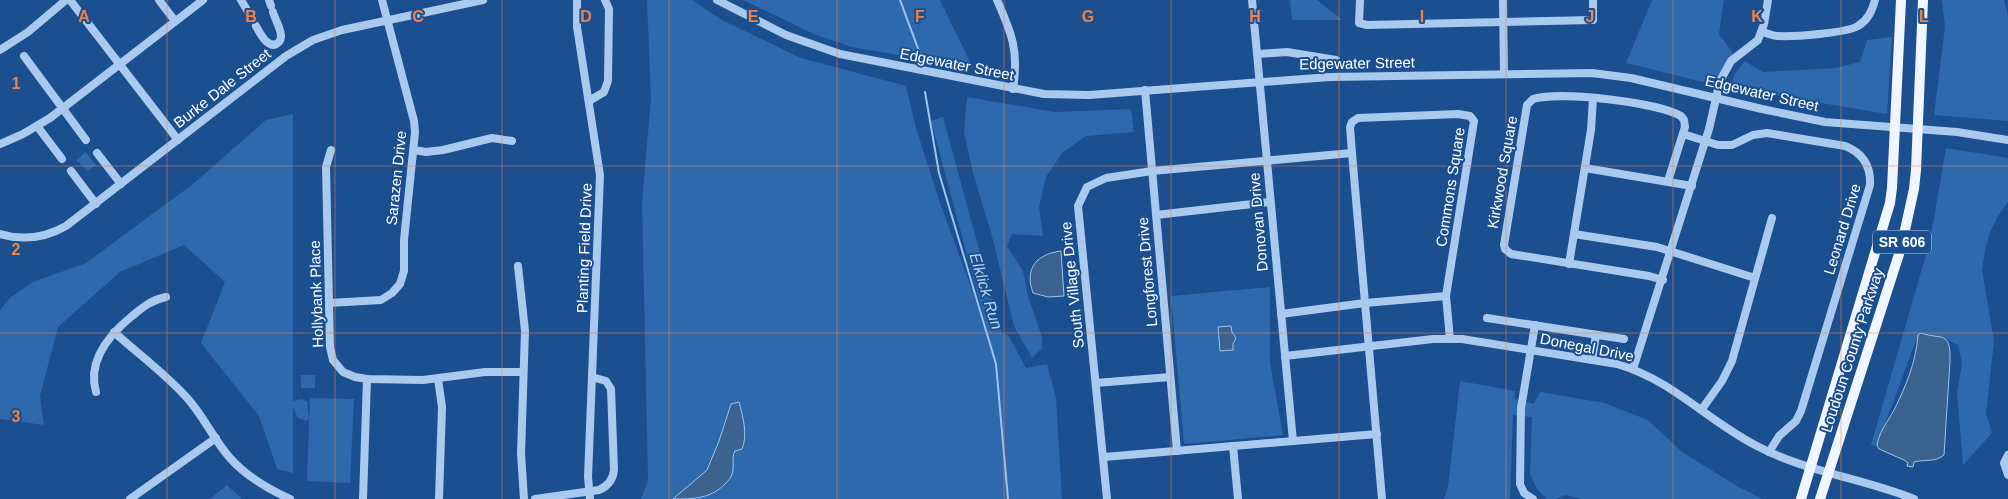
<svg xmlns="http://www.w3.org/2000/svg" width="2008" height="499" font-family="Arial,sans-serif">
<style>
.green{fill:#2e69ad}
.water{fill:#3c6290;stroke:#9cc4f0}
.lines{fill:none;stroke-linecap:round;stroke-linejoin:round}
.stream{stroke:#9cc4f0;stroke-width:2}
.minor{stroke:#a9c9ee;stroke-width:8}
.major{stroke:#f0f6ff;stroke-width:10}
.grid{fill:none;stroke:#ee8249;stroke-width:1;stroke-opacity:0.55}
.labels{text-anchor:middle;dominant-baseline:central;stroke-width:4;stroke-linejoin:round;paint-order:stroke}
.shield{fill:#1b4f8f;stroke:#bbcadd;stroke-width:1}
.shield-label{font-size:14px;font-weight:bold;fill:#fff}
.street-label{font-size:15px;fill:#fff;stroke:#1b4f8f}
.water-label{font-size:16px;font-style:italic;fill:#b5d3f5;stroke:#1b4f8f}
.grid-label{font-size:16px;text-anchor:middle;font-weight:bold;fill:#ee8249;stroke:#1b4f8f;stroke-width:4;stroke-linejoin:round;paint-order:stroke}
</style>
<rect width="100%" height="100%" fill="#1b4f8f"/>
<g class="green">
<polygon points="647,0 692,0 720,19 801,58 906,86 916,128 940,203 988,333 931,121 943,117 1002,334 1008,335 1026,368 1047,364 1056,398 1062,499 641,499 648,480 642,201 651,99"/>
<polygon points="743,0 940,0 973,68 852,47 816,35"/>
<polygon points="1290,0 1317,0 1342,20 1292,20"/>
<polygon points="1652,0 1724,0 1719,34 1736,57 1719,86 1626,63"/>
<polygon points="1942,0 2004,0 2008,16 2008,121 1934,115 1945,27"/>
<polygon points="1892,37 1887,114 1731,88 1734,75 1745,61 1763,72 1835,68 1860,62 1867,40"/>
<polygon points="967,97 1055,112 1131,109 1134,132 1086,136 1062,153 1046,177 1039,207 1043,236 1012,234 1007,246 1023,271 1028,296 1042,337 1042,348 1032,358 1014,326 992,236 973,173 964,132"/>
<polygon points="293,114 293,401 302,399 307,402 309,419 306,421 298,418 293,408 293,473 277,469 259,416 201,343 225,282 184,245 120,272 58,327 40,396 44,425 0,419 0,310 11,297 33,282 86,263 193,184 266,120"/>
<polygon points="1946,148 2008,158 2008,202 1998,216 1990,232 1985,251 1982,270 1994,341 1986,414 1992,433 1963,465 1957,393 1962,363 1958,345 1947,340 1918,335 1877,446 1871,445 1930,241"/>
<polygon points="86,152 96,165 88,171 76,160"/>
<polygon points="1270,287 1270,363 1283,435 1184,444 1171,296"/>
<rect x="301" y="375" width="14" height="13"/>
<polygon points="1460,381 1515,391 1515,399 1534,404 1540,392 1604,403 1648,420 1682,452 1737,486 1763,499 1581,499 1565,495 1556,499 1547,499 1537,489 1530,474 1532,417 1513,415 1510,499 1444,499 1448,487"/>
<polygon points="310,398 354,399 350,483 307,481"/>
<polygon points="227,485 242,499 210,499"/>
</g>
<g class="water">
<path d="M1061,251L1064,296L1048,297L1033,293C1024,268 1037,254 1061,251Z"/>
<polygon points="1231,326 1232,332 1236,338 1233,344 1233,350 1220,351 1218,327"/>
<path d="M1921,333C1941,340 1951,330 1950,361L1944,455C1934,463 1925,459 1914,462L1913,467L1907,466L1908,463L1904,460L1879,449L1877,446C1878,434 1888,421 1894,410C1906,386 1916,362 1918,335Z"/>
<path d="M739,402C743,417 748,435 742,449L735,451C731,458 735,466 732,474C731,478 728,481 725,484C710,499 693,499 673,499L707,470L719,441L731,404Z"/>
</g>
<g class="lines">
<g class="stream">
<polyline points="900,0 920,54"/>
<polyline points="925,92 939,173 996,364 1008,499"/>
</g>
<g class="minor">
<polyline points="70,0 178,140"/>
<polyline points="159,0 175,21"/>
<polyline points="241,0 253,20"/>
<polyline points="269,0 271,6"/>
<polyline points="577,0 577,27 600,175 588,477 590,499"/>
<polyline points="717,0 786,35 840,54 1044,94 1089,95 1330,77 1592,73 1631,78 1762,109 1825,122 1957,132 2008,140"/>
<path d="M997,0C1012,34 1019,51 1013,89"/>
<polyline points="1252,0 1293,441"/>
<polyline points="1360,0 1359,23 1367,25 1593,20 1593,0"/>
<polyline points="1503,0 1504,74"/>
<path d="M256,26C260,33 269,52 279,42C281,40 281,38 281,35C280,27 275,19 273,12"/>
<path d="M1762,32C1767,33 1772,36 1777,36C1793,37 1847,33 1858,26C1868,20 1872,11 1875,0"/>
<polyline points="0,50 28,32 66,0"/>
<polyline points="1258,54 1287,52 1336,60"/>
<polyline points="24,56 86,140"/>
<polyline points="1145,90 1177,451"/>
<polyline points="589,101 604,92 608,81 609,9 605,0"/>
<polyline points="37,126 62,159"/>
<path d="M1683,134L1718,145H1732L1753,135L1767,133L1845,146C1863,153 1871,166 1870,185L1801,411L1796,421L1779,436L1769,452"/>
<polyline points="0,144 23,134 50,118 203,0"/>
<polyline points="331,150 326,167 330,347 333,360 343,372 355,377 367,379 423,380 485,372 523,372"/>
<polyline points="414,150 426,152 443,150 492,138 512,141"/>
<polyline points="97,153 121,184"/>
<polyline points="1585,168 1692,186"/>
<polyline points="71,171 96,204"/>
<polyline points="1156,215 1270,202"/>
<path d="M0,234C24,241 45,238 66,226L286,56L313,40L342,30L483,0"/>
<polyline points="1574,234 1657,247 1755,278"/>
<polyline points="1569,264 1591,130 1593,98"/>
<polyline points="518,266 525,331 521,454 524,499"/>
<path d="M1663,280L1649,276L1511,254L1505,249L1504,245L1527,105L1533,99C1561,91 1656,102 1681,116L1684,120L1685,127L1668,181"/>
<polyline points="329,303 381,300 392,293 400,284 404,271 404,240 415,132 414,121 382,0"/>
<polyline points="1281,314 1365,303 1446,296"/>
<polyline points="1487,318 1624,339"/>
<path d="M114,332C138,354 166,374 188,399C204,417 214,440 230,458C246,476 268,489 290,499"/>
<path d="M1285,356L1433,339H1462L1617,364C1674,381 1705,419 1755,445C1805,472 1862,478 1914,499"/>
<polyline points="1592,360 1596,335"/>
<polyline points="1633,369 1709,129 1720,81 1731,61 1758,40 1764,24 1768,0"/>
<polyline points="438,379 442,407 439,499"/>
<polyline points="1096,383 1170,377"/>
<path d="M96,392C87,361 110,334 132,316C143,307 151,300 166,297"/>
<polyline points="1702,409 1722,381 1732,361 1772,218"/>
<polyline points="1233,446 1238,499"/>
<polyline points="2008,455 2004,463 2008,475"/>
<polyline points="1104,457 1377,434"/>
<polyline points="130,499 216,438"/>
<polyline points="363,499 367,379"/>
<path d="M535,499L599,490C608,486 613,480 614,470L611,389L606,381L592,377"/>
<polyline points="1107,499 1078,206 1087,187 1106,178 1152,171 1352,153"/>
<polyline points="1382,499 1352,153 1350,127 1352,122 1358,118 1458,114 1470,116 1474,121 1446,296 1450,339"/>
<polyline points="1533,499 1524,493 1520,484 1521,408 1535,325"/>
</g>
<g class="major">
<polyline points="1801,499 1890,203 1892,188 1901,0"/>
<polyline points="1820,499 1901,248 1914,189 1916,170 1923,0"/>
</g>
</g>
<path class="grid" d="M167,0V499M335,0V499M502,0V499M669,0V499M837,0V499M1004,0V499M1171,0V499M1339,0V499M1506,0V499M1673,0V499M1841,0V499M0,166H2008M0,333H2008"/>
<g class="labels">
<rect class="shield" x="1873" y="230.5" width="58" height="23" rx="4"/>
<g class="shield-label">
<text x="1902" y="242">SR 606</text>
</g>
<g class="street-label">
<text transform="translate(1357 63) rotate(-1)">Edgewater Street</text>
<text transform="translate(957 64) rotate(11)">Edgewater Street</text>
<text transform="translate(222 88) rotate(-38)">Burke Dale Street</text>
<text transform="translate(1762 93) rotate(13)">Edgewater Street</text>
<text transform="translate(1502 172) rotate(-80)">Kirkwood Square</text>
<text transform="translate(396 178) rotate(-84)">Sarazen Drive</text>
<text transform="translate(1450 187) rotate(-81)">Commons Square</text>
<text transform="translate(1258 222) rotate(-95)">Donovan Drive</text>
<text transform="translate(1842 229) rotate(-73)">Leonard Drive</text>
<text transform="translate(584 248) rotate(-88)">Planting Field Drive</text>
<text transform="translate(1147 272) rotate(-95)">Longforest Drive</text>
<text transform="translate(1072 285) rotate(-96)">South Village Drive</text>
<text transform="translate(316 294) rotate(-92)">Hollybank Place</text>
<text transform="translate(1587 347) rotate(11)">Donegal Drive</text>
<text transform="translate(1852 350) rotate(-72)">Loudoun County Parkway</text>
</g>
<g class="water-label">
<text transform="translate(986 291) rotate(73)">Elklick Run</text>
</g>
</g>
<g class="grid-label">
<text x="84" y="22">A</text>
<text x="251" y="22">B</text>
<text x="418" y="22">C</text>
<text x="586" y="22">D</text>
<text x="753" y="22">E</text>
<text x="920" y="22">F</text>
<text x="1088" y="22">G</text>
<text x="1255" y="22">H</text>
<text x="1422" y="22">I</text>
<text x="1590" y="22">J</text>
<text x="1757" y="22">K</text>
<text x="1924" y="22">L</text>
<text x="16" y="89">1</text>
<text x="16" y="255">2</text>
<text x="16" y="422">3</text>
</g>
</svg>
